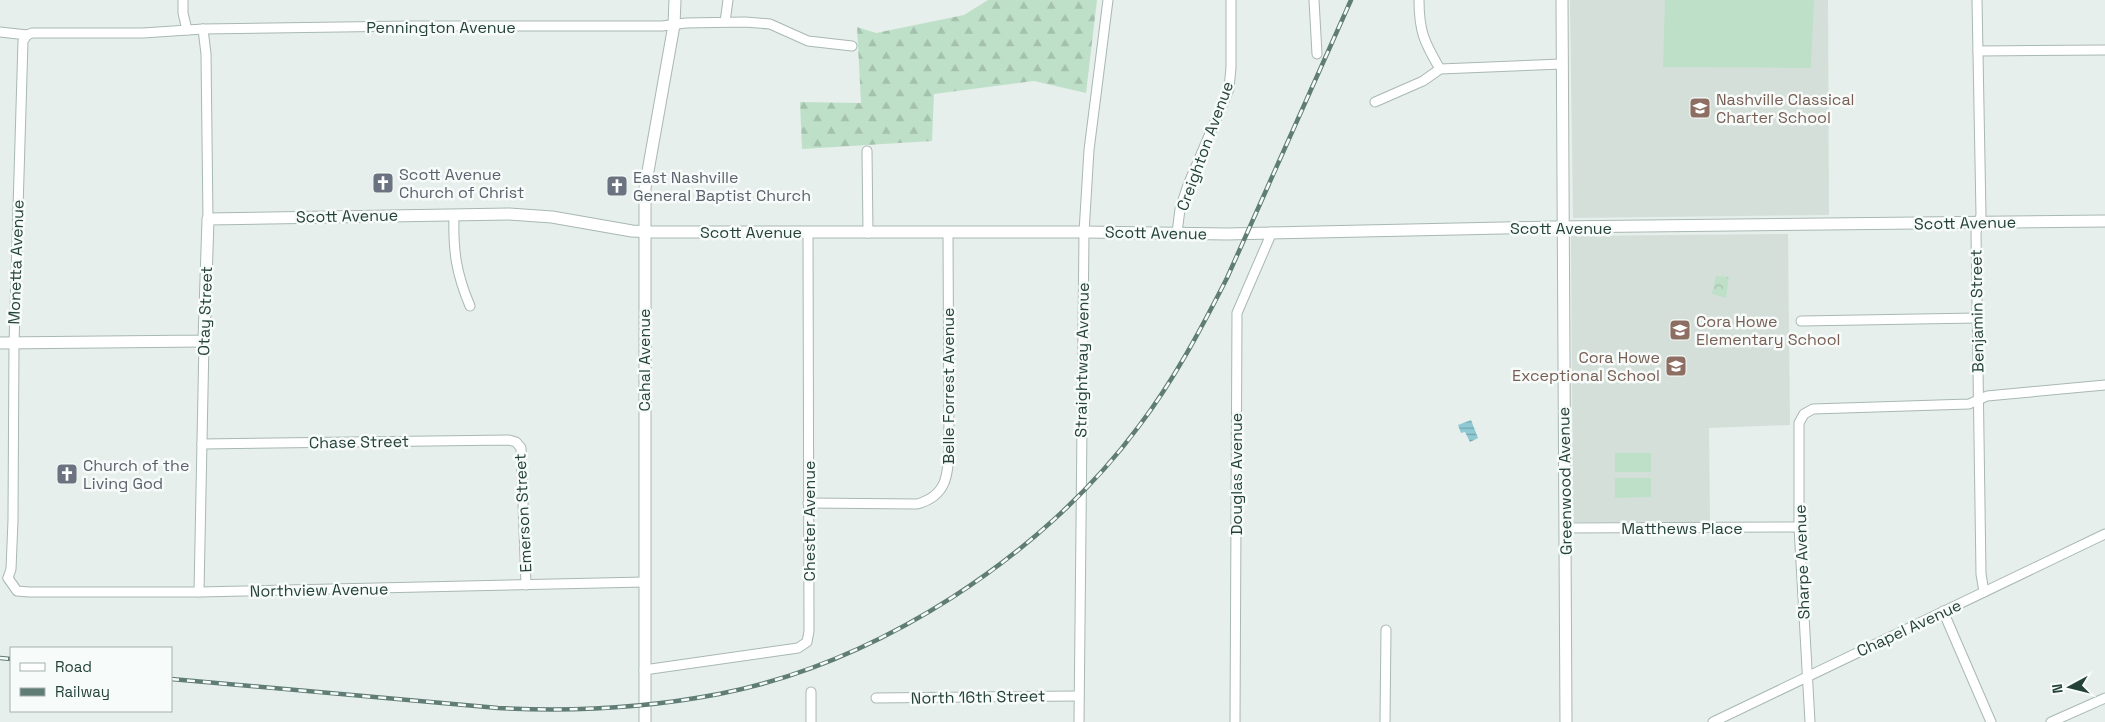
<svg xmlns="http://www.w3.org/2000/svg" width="2105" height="722" font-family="'Space Grotesk',sans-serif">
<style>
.built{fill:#d4dfda}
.forest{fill:url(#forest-firs)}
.park{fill:url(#park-crowns)}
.garden{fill:#bfe0c8}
.water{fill:url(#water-rules)}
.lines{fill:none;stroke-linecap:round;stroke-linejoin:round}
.minor-casing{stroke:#a8b8b2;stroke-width:11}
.tertiary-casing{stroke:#a8b8b2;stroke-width:13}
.minor{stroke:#fff;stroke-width:9}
.tertiary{stroke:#fff;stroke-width:11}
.rail-casing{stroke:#5f7d75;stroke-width:4.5}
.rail{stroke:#f7fbf9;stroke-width:2.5;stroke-dasharray:8;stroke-linecap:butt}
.labels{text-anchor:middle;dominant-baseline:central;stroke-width:5;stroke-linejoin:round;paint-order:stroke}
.street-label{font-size:16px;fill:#24423a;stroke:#f7fbf9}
.education-label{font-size:16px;fill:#785e54;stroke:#f7fbf9;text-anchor:start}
.worship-label{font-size:16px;fill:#5b616d;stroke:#f7fbf9;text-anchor:start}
</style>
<defs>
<pattern id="forest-firs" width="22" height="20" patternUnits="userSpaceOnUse" patternTransform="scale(1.25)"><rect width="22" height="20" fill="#bfe0c8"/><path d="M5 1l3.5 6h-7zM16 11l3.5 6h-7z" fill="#a4c1ad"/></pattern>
<pattern id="park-crowns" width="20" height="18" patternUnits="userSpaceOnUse" patternTransform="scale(1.25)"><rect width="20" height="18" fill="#bfe0c8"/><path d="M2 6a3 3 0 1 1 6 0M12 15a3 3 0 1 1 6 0" fill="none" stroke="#a4c1ad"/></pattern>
<pattern id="water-rules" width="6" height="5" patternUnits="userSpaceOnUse" patternTransform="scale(1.25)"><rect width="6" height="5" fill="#8ec9d4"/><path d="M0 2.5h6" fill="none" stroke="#74a5ad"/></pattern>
</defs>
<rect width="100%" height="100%" fill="#e6efeb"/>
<g class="built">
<polygon points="1570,0 1828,0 1829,215 1573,218"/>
<polygon points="1788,234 1790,425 1709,428 1710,522 1573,522 1571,236"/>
</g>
<polygon class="forest" points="988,0 1097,0 1086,93 1034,81 934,94 932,141 802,149 800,102 861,103 857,27 876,33 964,15"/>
<polygon class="park" points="1716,276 1729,277 1726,298 1712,294"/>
<g class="garden">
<polygon points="1665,0 1814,0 1811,68 1663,67"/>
<rect x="1615" y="453" width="36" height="19"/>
<polygon points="1615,478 1651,478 1651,497 1615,498"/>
</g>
<polygon class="water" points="1471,420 1478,438 1470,442 1465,432 1461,433 1458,425"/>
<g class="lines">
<g class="minor-casing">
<g id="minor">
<polyline points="183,0 183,13 187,30"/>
<polyline points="1314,0 1317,54"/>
<path d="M1419,0C1419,31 1424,42 1440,69"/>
<polyline points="1977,0 1981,215 1976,232 1981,574 1984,592"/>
<polyline points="725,22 728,0"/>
<polyline points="203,29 206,54 208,219"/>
<polyline points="0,32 27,35"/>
<polyline points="27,35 32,33 143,33 203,29 409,26 662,26 686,23 745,22 770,24 808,41 852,46"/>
<polyline points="1978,51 2105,50"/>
<polyline points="1375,102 1423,81 1440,69 1562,64"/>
<polyline points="867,151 868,233"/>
<path d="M454,215C453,251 456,273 470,306"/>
<polyline points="1177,233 1180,209 1188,185 1229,89 1231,67 1231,0"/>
<polyline points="1801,321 1977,318"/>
<polyline points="202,444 509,440 516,442 521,448 526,585"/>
<path d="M808,503L917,504C947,496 948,475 949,448L948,233"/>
<polyline points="1565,528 1799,527"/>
<polyline points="8,578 17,591 29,592 199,592 645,582"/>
<polyline points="8,578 11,569 13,520 14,343 23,41 27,35"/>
<polyline points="199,592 204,341"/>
<polyline points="1943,611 1991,722"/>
<polyline points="644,670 798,648 807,642 809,631 808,233"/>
<polyline points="811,692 811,722"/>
<polyline points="876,698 1079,696"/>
<polyline points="1079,722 1084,232 1089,150 1108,0"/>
<polyline points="1235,722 1237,313 1272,232"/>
<polyline points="1385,722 1386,630"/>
<polyline points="1713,722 2105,534"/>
<polyline points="1810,722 1799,527 1799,423 1804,414 1813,409 1969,404 1987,396 2105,385"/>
<polyline points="2051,722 2105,698"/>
</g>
</g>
<g class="tertiary-casing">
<g id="tertiary">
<polyline points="1562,0 1566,722"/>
<polyline points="0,343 204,341 208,219 509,214 552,217 632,231 652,232 1084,232 1227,234 1554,227 2105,221"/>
<polyline points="645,722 645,188 674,25 675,0"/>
</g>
</g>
<use href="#minor" class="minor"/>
<use href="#tertiary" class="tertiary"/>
<g class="rail-casing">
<g id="rail">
<polyline points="0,658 11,659"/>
<path d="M171,679L498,708C572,712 646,708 719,694C878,663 1043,556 1139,426C1174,380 1201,329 1227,278L1351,0"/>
</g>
</g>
<use href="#rail" class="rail"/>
</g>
<defs>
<g id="school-square" transform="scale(1.125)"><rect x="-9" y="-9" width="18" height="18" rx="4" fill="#8d6e63" stroke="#f7fbf9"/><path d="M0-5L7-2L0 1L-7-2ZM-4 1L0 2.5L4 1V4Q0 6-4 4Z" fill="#fff"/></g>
<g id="church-square" transform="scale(1.125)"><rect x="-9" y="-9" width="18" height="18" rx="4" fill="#6b7280" stroke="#f7fbf9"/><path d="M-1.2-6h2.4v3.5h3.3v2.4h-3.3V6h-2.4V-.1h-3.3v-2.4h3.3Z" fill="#fff"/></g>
</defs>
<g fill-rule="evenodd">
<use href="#school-square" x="1700" y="108"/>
<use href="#church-square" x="383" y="183"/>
<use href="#church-square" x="617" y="186"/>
<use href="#school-square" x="1680" y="330"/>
<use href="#school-square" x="1676" y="366"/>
<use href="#church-square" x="67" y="474"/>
</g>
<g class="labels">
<g class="street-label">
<text x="441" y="27">Pennington Avenue</text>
<text transform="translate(1205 146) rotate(-70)">Creighton Avenue</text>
<text transform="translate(347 216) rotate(-1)">Scott Avenue</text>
<text transform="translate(1965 223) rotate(-1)">Scott Avenue</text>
<text x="1561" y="228">Scott Avenue</text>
<text x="751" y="232">Scott Avenue</text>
<text transform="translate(1156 233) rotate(1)">Scott Avenue</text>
<text transform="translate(16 262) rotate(-88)">Monetta Avenue</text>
<text transform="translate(205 311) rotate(-88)">Otay Street</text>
<text transform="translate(1977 311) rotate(-91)">Benjamin Street</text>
<text transform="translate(644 360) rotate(-90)">Cahal Avenue</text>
<text transform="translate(1082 360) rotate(-89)">Straightway Avenue</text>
<text transform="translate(948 386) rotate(-90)">Belle Forrest Avenue</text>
<text transform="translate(359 442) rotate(-1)">Chase Street</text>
<text transform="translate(1236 474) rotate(-90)">Douglas Avenue</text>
<text transform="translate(1565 481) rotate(-91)">Greenwood Avenue</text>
<text transform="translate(523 513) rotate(-93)">Emerson Street</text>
<text transform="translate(809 521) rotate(-90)">Chester Avenue</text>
<text x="1682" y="528">Matthews Place</text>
<text transform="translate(1802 562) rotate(-92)">Sharpe Avenue</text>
<text transform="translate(319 590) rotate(-1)">Northview Avenue</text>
<text transform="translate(1909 628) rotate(-25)">Chapel Avenue</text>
<text transform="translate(978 697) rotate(-1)">North 16th Street</text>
</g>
<g class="education-label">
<text x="1716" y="99">Nashville Classical<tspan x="1716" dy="18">Charter School</tspan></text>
<text x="1696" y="321">Cora Howe<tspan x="1696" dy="18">Elementary School</tspan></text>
<text x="1660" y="357" text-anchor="end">Cora Howe<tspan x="1660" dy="18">Exceptional School</tspan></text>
</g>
<g class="worship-label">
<text x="399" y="174">Scott Avenue<tspan x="399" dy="18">Church of Christ</tspan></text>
<text x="633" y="177">East Nashville<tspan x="633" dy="18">General Baptist Church</tspan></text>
<text x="83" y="465">Church of the<tspan x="83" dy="18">Living God</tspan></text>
</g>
</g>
<rect x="10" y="647" width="162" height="65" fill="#f7fbf9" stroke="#a3b1ad"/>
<rect x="20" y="663" width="25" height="8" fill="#ffffff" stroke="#a3b1ad"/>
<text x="55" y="672" font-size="15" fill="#24423a">Road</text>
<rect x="20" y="688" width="25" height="8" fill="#5f7d75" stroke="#a3b1ad"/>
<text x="55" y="697" font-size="15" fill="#24423a">Railway</text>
<g transform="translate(2070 687) rotate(263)" stroke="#f7fbf9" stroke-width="4" paint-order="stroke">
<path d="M0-4L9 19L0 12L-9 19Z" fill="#24423a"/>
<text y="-8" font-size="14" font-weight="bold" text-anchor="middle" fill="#24423a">N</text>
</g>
</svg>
